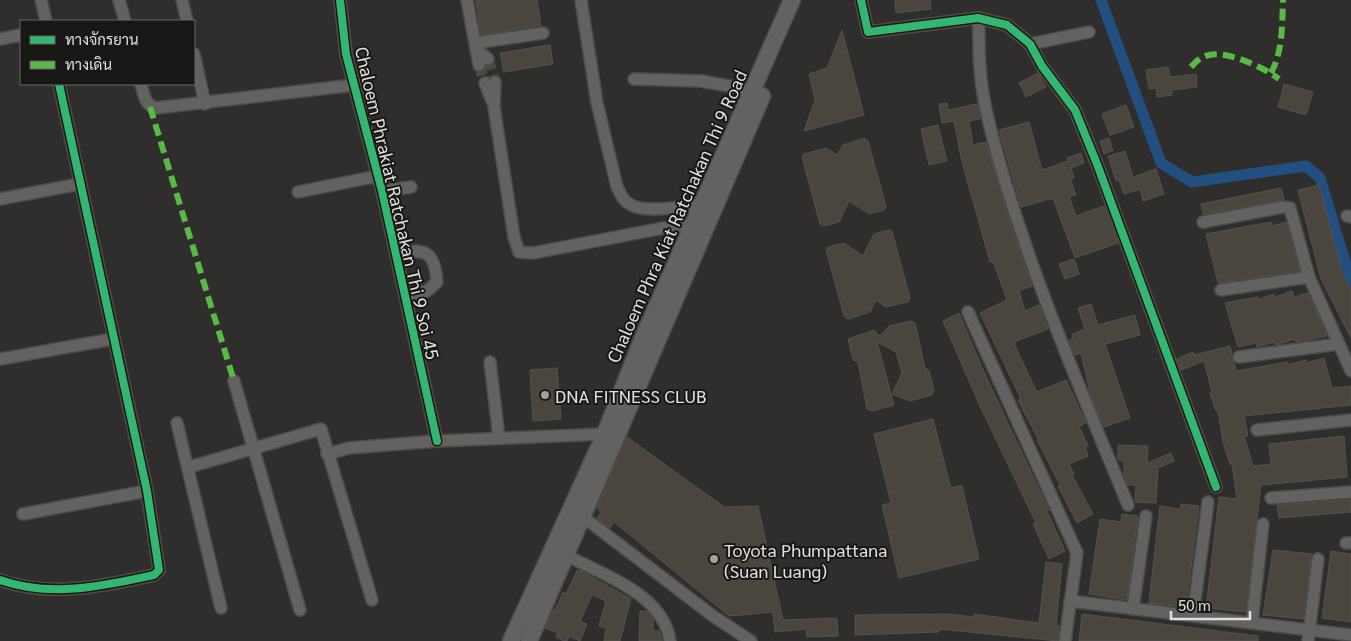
<svg xmlns="http://www.w3.org/2000/svg" width="1351" height="641" font-family="Georgia,Sarabun,serif">
<style>
.lines{fill:none;stroke-linecap:round;stroke-linejoin:round}
.canal{stroke:#224f80;stroke-width:11}
.building{fill:#4a453d;stroke:#545250}
.street-tunnel{stroke:#4b4846;stroke-width:11;stroke-dasharray:11 5.5;stroke-linecap:butt}
.street-casing{stroke:#4c4b48;stroke-width:14}
.secondary-casing{stroke:#4c4b48;stroke-width:19}
.street{stroke:#646260;stroke-width:11}
.secondary{stroke:#646260;stroke-width:16}
.quiet{stroke:#58b947;stroke-width:6;stroke-dasharray:12 6;stroke-linecap:butt}
.cycleway-casing{stroke:#191715;stroke-width:11}
.cycleway{stroke:#33b770;stroke-width:8}
.poi-dot{fill:#a3a09e;stroke:#191715;stroke-width:2}
.labels{text-anchor:middle;dominant-baseline:central;stroke-width:4;stroke-linejoin:round;paint-order:stroke}
.street-label{font-size:18px;fill:#e1dedb;stroke:#191715}
.poi-label{font-size:18px;fill:#e1dedb;stroke:#191715;text-anchor:start}
</style>
<rect width="100%" height="100%" fill="#302e2c"/>
<g class="lines">
<polyline class="canal" points="1101,0 1161,163 1192,182 1306,166 1320,178 1351,282"/>
</g>
<g class="building">
<polygon points="476,0 537,0 541,25 481,35"/>
<polygon points="895,0 930,0 931,9 896,13"/>
<polygon points="842,30 864,115 804,131 815,100 809,74 827,68"/>
<polygon points="550,45 553,64 504,72 500,53"/>
<polygon points="1168,67 1170,77 1196,74 1197,87 1172,90 1172,95 1157,97 1156,88 1149,89 1146,70"/>
<polygon points="1038,73 1046,87 1026,97 1019,83"/>
<polygon points="1284,84 1313,92 1306,115 1278,107"/>
<polygon points="947,103 948,110 977,104 980,119 969,121 973,145 986,142 1011,226 1032,286 1019,291 1025,311 1039,305 1048,329 1014,342 1015,346 1037,392 1066,380 1086,423 1079,426 1088,446 1085,447 1088,456 1069,464 1074,474 1072,475 1093,514 1077,523 1058,486 1060,485 1037,440 1038,439 1018,400 1021,399 1012,380 980,313 1007,300 993,261 990,262 962,162 954,121 942,123 939,104"/>
<polygon points="1126,105 1134,127 1110,135 1102,114"/>
<polygon points="1029,122 1042,170 1068,161 1067,158 1081,153 1084,163 1071,168 1074,178 1070,179 1076,195 1069,197 1076,216 1104,206 1118,243 1075,258 1053,198 1021,207 999,130"/>
<polygon points="938,125 947,161 929,165 921,129"/>
<polygon points="865,138 868,141 886,207 884,210 869,214 849,201 839,222 823,226 820,224 802,157 804,154 826,148 837,155 843,145"/>
<polygon points="1109,138 1113,151 1104,154 1100,141"/>
<polygon points="1125,151 1133,177 1156,169 1164,194 1143,201 1140,189 1124,194 1119,180 1116,181 1108,156"/>
<polygon points="1319,185 1342,272 1351,290 1351,338 1321,279 1298,190"/>
<polygon points="1281,188 1284,200 1203,214 1201,204"/>
<polygon points="1271,222 1272,226 1286,222 1300,271 1218,283 1206,234"/>
<polygon points="889,230 892,231 910,298 908,302 886,307 876,300 870,312 848,319 844,316 826,250 828,247 844,243 863,256 874,234"/>
<polygon points="1074,259 1079,274 1065,279 1059,264"/>
<polygon points="1292,291 1294,297 1308,293 1327,336 1296,342 1294,339 1280,344 1276,345 1275,342 1257,347 1256,343 1238,347 1225,303 1258,297 1258,300 1274,294 1275,297"/>
<polygon points="1091,304 1098,325 1135,315 1140,335 1105,344 1130,418 1104,427 1091,396 1081,353 1075,355 1069,340 1073,338 1072,334 1085,329 1078,308"/>
<polygon points="959,313 984,372 1049,510 1047,511 1065,551 1049,559 1033,524 1036,523 979,404 943,321"/>
<polygon points="911,321 915,323 925,368 929,371 934,390 932,395 910,401 892,394 902,373 896,352 877,342 894,405 872,411 867,409 858,362 853,360 848,339 874,330 880,336 889,326"/>
<polygon points="1230,346 1236,371 1288,362 1288,365 1306,360 1307,363 1324,358 1332,388 1351,386 1351,405 1244,416 1248,436 1244,436 1253,466 1271,464 1269,444 1344,436 1347,477 1261,485 1246,612 1206,608 1219,497 1237,499 1232,464 1230,464 1223,442 1218,411 1216,411 1210,393 1212,392 1204,361 1181,370 1177,359 1193,352 1194,355"/>
<polygon points="557,368 561,419 533,421 530,370"/>
<polygon points="933,419 951,488 962,485 979,559 899,578 882,505 891,503 874,434"/>
<polygon points="627,437 724,507 758,506 783,620 837,618 838,636 807,637 806,629 775,632 773,612 729,616 614,522 610,528 597,518 601,512 597,508"/>
<polygon points="1118,445 1148,446 1147,463 1171,453 1174,461 1158,468 1156,503 1135,502 1136,485 1128,485 1124,475 1124,461 1118,460"/>
<polygon points="1351,500 1351,512 1279,518 1277,505"/>
<polygon points="1181,504 1199,506 1186,607 1149,603 1160,506 1180,509"/>
<polygon points="1122,514 1138,516 1127,600 1089,594 1100,519 1121,522"/>
<polygon points="1273,550 1312,554 1303,619 1263,615"/>
<polygon points="1331,551 1351,554 1351,622 1322,618"/>
<polygon points="1046,562 1062,564 1056,625 1059,626 1058,641 939,629 939,632 855,635 855,615 947,614 974,617 974,614 1039,623"/>
<polygon points="578,569 631,599 620,641 604,641 606,628 599,626 606,601 592,595 580,621 587,624 580,641 569,636 567,641 564,641 556,637 558,633 545,628 554,609 555,610 563,592 566,594"/>
<polygon points="640,611 647,611 650,615 653,620 653,631 659,631 662,641 639,641"/>
<polygon points="1082,614 1258,636 1258,641 1079,641"/>
</g>
<g class="lines">
<g class="street-tunnel">
<polyline points="488,59 495,82"/>
<polyline points="479,65 485,83"/>
</g>
<g class="street-casing">
<g id="street">
<polyline points="41,0 46,21"/>
<polyline points="119,0 125,21"/>
<polyline points="182,0 187,21"/>
<polyline points="340,0 346,54 382,191 437,441"/>
<polyline points="467,0 479,65"/>
<path d="M581,0L597,103L617,187C620,193 622,199 628,203C643,215 683,206 702,204"/>
<polyline points="861,0 868,32 978,18 1007,25 1030,44 1042,66 1075,110 1097,164 1216,487"/>
<path d="M978,18C980,34 978,50 980,67C981,86 985,107 990,127C1023,257 1077,381 1128,505"/>
<polyline points="0,39 21,35"/>
<polyline points="475,43 543,33"/>
<polyline points="1030,44 1089,32"/>
<polyline points="476,49 488,59"/>
<polyline points="194,54 205,104"/>
<polyline points="634,79 701,81 752,90"/>
<polyline points="495,82 494,107 514,237 519,252 533,253 679,225 692,226"/>
<polyline points="485,83 492,101"/>
<path d="M141,84C144,94 144,105 156,108L354,85"/>
<polyline points="382,191 411,187"/>
<polyline points="298,192 378,176"/>
<polyline points="0,199 79,184"/>
<polyline points="1347,216 1351,217"/>
<polyline points="1203,222 1283,207 1290,208 1309,277 1351,371"/>
<path d="M396,253C425,248 435,251 437,282L427,291L405,295"/>
<polyline points="1221,290 1309,277"/>
<polyline points="968,312 1077,553 1065,641"/>
<polyline points="1239,357 1338,344"/>
<polyline points="0,359 113,339"/>
<polyline points="490,362 499,438"/>
<polyline points="234,381 300,610"/>
<polyline points="177,423 221,608"/>
<polyline points="1257,430 1351,420"/>
<polyline points="327,454 349,448 437,441 605,434"/>
<polyline points="189,467 321,429 372,600"/>
<polyline points="1271,498 1351,492"/>
<polyline points="23,514 147,491"/>
<polyline points="582,516 713,616 751,641"/>
<polyline points="1346,543 1351,543"/>
<path d="M566,555C602,575 663,593 670,641"/>
<path d="M0,580C51,598 103,586 154,575L159,570L147,491L59,84"/>
<polyline points="1070,601 1351,635"/>
<polyline points="1133,609 1146,516"/>
<polyline points="1193,616 1208,502"/>
<polyline points="1252,622 1263,524"/>
<polyline points="1308,641 1318,559"/>
</g>
</g>
<g class="secondary-casing">
<g id="secondary">
<polyline points="511,641 605,434 643,338 792,0"/>
<polyline points="529,641 762,96"/>
</g>
</g>
<use href="#street" class="street"/>
<use href="#secondary" class="secondary"/>
<g class="quiet">
<path d="M1191,67C1194,64 1198,59 1203,57C1222,47 1263,67 1279,79"/>
<path d="M1271,73C1283,51 1282,25 1283,0"/>
<polyline points="150,107 234,381"/>
</g>
<g class="cycleway-casing">
<g id="cycleway">
<polyline points="340,0 346,54 382,191 437,441"/>
<polyline points="861,0 868,32 978,18 1007,25 1030,44 1042,66 1075,110 1097,164 1216,487"/>
<path d="M0,580C51,598 103,586 154,575L159,570L147,491L59,84"/>
</g>
</g>
<use href="#cycleway" class="cycleway"/>
</g>
<g class="poi-dot">
<circle cx="545" cy="395" r="5"/>
<circle cx="714" cy="559" r="5"/>
</g>
<g class="labels">
<g class="street-label">
<text transform="translate(398 203) rotate(77)">Chaloem Phrakiat Ratchakan Thi 9 Soi 45</text>
<text transform="translate(676 216) rotate(-66)">Chaloem Phra Kiat Ratchakan Thi 9 Road</text>
</g>
<g class="poi-label">
<text x="555" y="395">DNA FITNESS CLUB</text>
<text x="724" y="549">Toyota Phumpattana<tspan x="724" dy="21">(Suan Luang)</tspan></text>
</g>
</g>
<rect x="20" y="20" width="175" height="65" fill="#191715" stroke="#696764"/>
<rect x="30" y="36" width="25" height="8" fill="#33b770" stroke="#696764"/>
<text x="65" y="45" font-size="15" fill="#e1dedb">ทางจักรยาน</text>
<rect x="30" y="61" width="25" height="8" fill="#58b947" stroke="#696764"/>
<text x="65" y="70" font-size="15" fill="#e1dedb">ทางเดิน</text>
<path d="M1171 611v8h79v-8" fill="none" stroke="#e1dedb" stroke-width="2.5"/>
<text x="1178" y="611" font-size="15" fill="#e1dedb" stroke="#191715" stroke-width="4" paint-order="stroke">50 m</text>
</svg>
